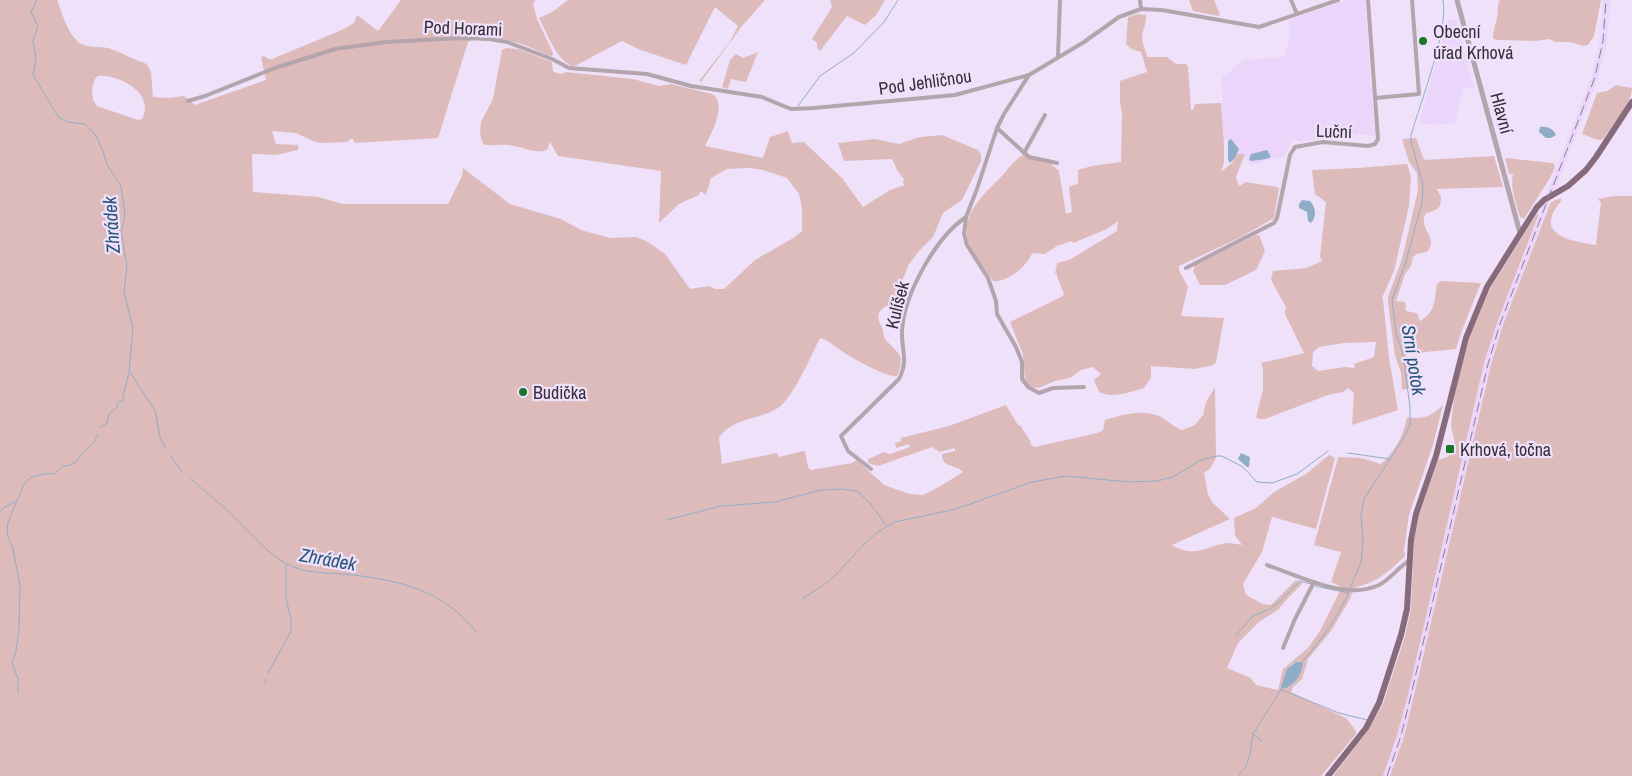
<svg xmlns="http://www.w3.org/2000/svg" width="1632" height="776" font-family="'Archivo Narrow',sans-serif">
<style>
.built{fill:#ebd5fb}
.green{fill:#dbb;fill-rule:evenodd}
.water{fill:#90adc7}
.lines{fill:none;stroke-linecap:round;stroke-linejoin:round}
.stream{stroke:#90adc7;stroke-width:1}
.minor{stroke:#b4a4ac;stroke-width:4}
.tertiary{stroke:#b4a4ac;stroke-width:5}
.primary{stroke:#886b7b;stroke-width:6}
.rail{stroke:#897e91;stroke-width:1;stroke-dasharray:10 5;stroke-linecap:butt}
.poi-dot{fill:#197625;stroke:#f0e1fb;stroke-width:2}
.labels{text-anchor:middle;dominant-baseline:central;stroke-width:4.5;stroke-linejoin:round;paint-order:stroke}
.street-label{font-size:18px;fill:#362f3b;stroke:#f0e1fb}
.poi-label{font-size:18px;fill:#362f3b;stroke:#f0e1fb;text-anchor:start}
.water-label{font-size:19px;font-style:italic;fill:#26557a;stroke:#f0e1fb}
</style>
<rect width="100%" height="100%" fill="#f0e1fb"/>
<g class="built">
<polygon points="1348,0 1365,0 1375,136 1358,134 1349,137 1313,139 1301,142 1295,140 1291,141 1285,156 1251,165 1244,154 1237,154 1239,149 1231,139 1226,141 1223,137 1222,77 1244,60 1284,57 1290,36 1288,20"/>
<polygon points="1603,0 1610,0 1610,7 1607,41 1598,78 1503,325 1496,349 1404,737 1390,776 1383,776 1397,735 1408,695 1484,363 1497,323 1592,76 1600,40"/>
<polygon points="1448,20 1456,20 1474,88 1463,89 1455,123 1436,125 1419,123"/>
</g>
<g class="green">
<path d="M0,0H57C62,13 70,41 84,45C93,48 103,46 111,49C123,53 134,60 147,64L151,72L153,97L168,98L184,96L195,105L266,80L261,57L264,56L269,59H272L344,29L354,23L357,15L378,31L401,0H536L533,3L537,19L553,53L552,56H550L522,44L485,35L468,42L438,138L355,143L352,138L347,142L320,143L315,142L296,133L272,131L276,144L298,145V150L276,155L252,154L253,192L318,197L343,204H448L462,176L463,168L510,204L561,219L581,230L592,233L610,238L636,237L648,242L665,254L690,289L709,286L715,289H724L755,260L795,237L802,231V208L799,194L787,178L763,170L749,168L727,169L711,178L706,195L700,191L699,195L679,204L659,223L661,171L558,156L550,142L547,150C535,155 519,145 507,145C498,144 492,147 483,144L480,134L481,122L493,99L502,50L506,48L518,49L552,62L553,71C558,74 560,75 566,72L633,79L659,86L671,84L712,94C728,104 711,134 705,146L763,158L770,137L788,131L792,143L804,142L842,178L863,207L890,190L905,185L903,183L904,179L898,172L892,159L844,161L838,143L875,139L899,144L920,137L942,135L978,150L981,154V161L962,200L943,213L933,237L919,251L909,264L893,303C880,308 874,314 882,327C884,331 883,335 885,339C890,345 897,350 901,358L900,368L897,376C887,378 853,358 843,352C836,347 828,340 820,338C811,356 793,398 778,408C757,421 737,416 719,437L722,464L777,453L779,457L803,451L805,452L808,467L811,470L852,463L857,460L884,485L910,494L923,495L939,487L963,472C956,464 941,468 942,454L955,451V448L940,452L932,447L878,466L868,463V459L884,452L890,454L910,447L909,444L896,448L895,443L901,441V438L949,426L1006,405L1018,425H1020L1031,442L1030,444L1034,447L1098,433L1103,430L1105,420C1121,415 1142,409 1159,416C1168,420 1173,427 1182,430L1195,425L1203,415L1206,402L1215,387L1216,458L1210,469L1204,473L1208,494L1212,502L1230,519L1172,545C1196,559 1206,546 1226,543C1231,543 1237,544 1242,545L1235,535L1234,518L1256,508L1274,492L1306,474L1329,455L1335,458L1316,529L1272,517L1262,552L1243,584L1246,595L1263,604L1271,605L1296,580L1303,583L1287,599L1278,610L1259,622L1238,643L1227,668L1251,678L1256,685L1278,690L1283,669L1308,648L1320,631L1342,587L1331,582L1341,552L1314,545L1338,458L1339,457L1361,458L1381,464C1395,452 1404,434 1407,417C1423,420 1432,416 1443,405L1433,445L1409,515L1404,550L1405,556C1387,573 1379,581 1354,588L1350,599L1331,631L1308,659L1302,679L1293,687L1291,692L1346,718L1356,731V734L1321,776H0ZM98,76C119,74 156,94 142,119L138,120L97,106L93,100L92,89L95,79ZM1300,661L1302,668L1293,684L1281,687C1287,675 1285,664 1300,661Z"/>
<path d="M568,0H765L742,26L701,82L699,81L729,43L738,26L715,7L686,65L638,49L622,41L573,67C556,59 548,35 539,18L552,12Z"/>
<polygon points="830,0 885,0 877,14 865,25 847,16 820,51 817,48 817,43 812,39 832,7"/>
<polygon points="1189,0 1214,0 1220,15 1218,16 1193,11"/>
<path d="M1500,0H1601L1594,36L1588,45L1583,46L1571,42H1556L1549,39L1536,41L1496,40L1493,38C1493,30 1496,24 1497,17C1499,11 1496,6 1500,0Z"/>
<path d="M1138,14L1146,15C1147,22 1143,29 1142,36C1142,44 1146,50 1147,57H1167L1176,64H1186L1188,67L1191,110H1193L1195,104L1221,103L1224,146V162L1221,172L1232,163L1237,154H1245L1236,177L1239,186L1246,182L1277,187L1279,189L1274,218L1241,237L1179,266V270L1188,287L1181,316L1224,318L1216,362L1213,365L1195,369L1151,366V378L1144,388C1130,392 1113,399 1099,392L1094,380L1101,374L1093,367L1081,370L1070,378L1055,381L1039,388L1030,387L1025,380L1023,354L1010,322L1063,296L1064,294L1057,276V273L1055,274L1057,263L1069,260L1117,231L1118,221L1107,229L1073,243L1072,241L1057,246L1045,254L1032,253C1029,265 1005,284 993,281C987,272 970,249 968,241C960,215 984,194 1000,178C1007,170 1014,161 1022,155L1050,163L1059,171L1066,214L1072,212L1069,188L1070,186L1078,184V170L1092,166L1121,162L1122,113L1120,103V81L1147,72L1141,52L1131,49L1126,44L1128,17Z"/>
<polygon points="758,52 746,82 731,79 728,89 722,87 730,60 736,54 743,58"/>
<path d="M1616,85L1632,88C1632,104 1612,126 1603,139L1598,140L1582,134L1597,93L1607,91Z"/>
<path d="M1416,138L1424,160L1494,156L1503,187L1437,189L1441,197L1440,206L1436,210L1426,213C1417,230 1440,236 1427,252L1416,254L1413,257L1411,266L1405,274L1396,301L1405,302L1406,311L1417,313L1420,321C1436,312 1434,301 1437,284L1441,281L1481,283L1462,330L1456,349L1406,354L1410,388L1402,390L1401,373L1395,355L1388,303V297L1402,259L1418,190L1417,173L1409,162L1402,139Z"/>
<path d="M1505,158L1553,163L1555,167L1550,178L1524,219L1520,217C1516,203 1510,188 1513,174H1509Z"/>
<path d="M1407,164L1411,177L1409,206L1394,271L1382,298L1383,299L1389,358L1398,410L1352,425L1354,393L1348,388L1343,392L1328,395L1265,419H1258L1256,417L1263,390V369L1261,363L1304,353L1285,314L1286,307L1271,280L1273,271L1306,268L1322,261L1320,256L1326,202L1315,194L1312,170L1358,168ZM1376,342L1374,357L1354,364L1355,368L1345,367L1318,371L1312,366L1313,352L1319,347L1344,343Z"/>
<path d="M1614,196H1632V776H1390L1404,737L1414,696L1491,365L1503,325L1551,202L1561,198V201C1533,235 1569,241 1596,245L1601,203L1598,199Z"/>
<polygon points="1538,212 1538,216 1497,323 1484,363 1408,695 1397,735 1383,776 1333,776 1369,729 1383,704 1405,636 1411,609 1414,540 1419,515 1438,460 1447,457 1454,452 1455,444 1451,426 1454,396 1469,339 1490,289"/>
<polygon points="1256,235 1259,235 1265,251 1256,270 1225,285 1200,285 1193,271 1195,265"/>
</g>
<g class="water">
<path d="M1540,127C1546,126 1553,128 1556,135L1551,138H1546L1539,132Z"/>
<polygon points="1231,139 1239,149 1235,158 1230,163 1228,160 1228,141"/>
<path d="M1267,150L1271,157C1265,160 1258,160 1251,161L1249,159L1251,154Z"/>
<path d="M1302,200L1310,201C1316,207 1317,217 1311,223L1308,221L1307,212L1299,208V204Z"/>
<polygon points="1241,453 1250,457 1249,467 1247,467 1238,459"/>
<path d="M1296,662H1302L1303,664C1301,675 1294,687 1282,689L1281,687L1287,669Z"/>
</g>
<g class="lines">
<g class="stream">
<polyline points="37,0 31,12 38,26 33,41 36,58 33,75 59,118 68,122 85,124 89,128 96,136 103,151 107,165 121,186 125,215 121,232 127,266 124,292 133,328 129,371 155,410 160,437 166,449"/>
<polyline points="798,106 820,76 855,52 884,22 898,0"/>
<polyline points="99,428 107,423 109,414 117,407 118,402 123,401 123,396 129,373"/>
<polyline points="1348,453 1390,459"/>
<polyline points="170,455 182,472"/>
<path d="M191,479C203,490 216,500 228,511C247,528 264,552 287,564C304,573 324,573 343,574C395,579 444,589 477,633"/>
<polyline points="17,500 8,522 7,533 13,549 20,585 19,629 16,651 12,663 18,679 18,692"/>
<path d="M0,512C4,506 10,505 16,501C21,497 21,488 25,483C31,475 44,473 54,474L63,466L70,465L76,462C81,452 93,446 98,435"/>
<polyline points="667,520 721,506 775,502 821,490 840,489 857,491 871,504 886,525"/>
<polyline points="1315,586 1348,593"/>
<path d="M1350,589L1361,562L1363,543L1361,515L1364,499L1405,436L1410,424V407L1403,354L1396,333L1392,300L1406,261L1422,203L1423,185L1411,141V135C1420,104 1449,29 1443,0"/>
<path d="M802,599C811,593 822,587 831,579C852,560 868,534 895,522L956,509L1032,482L1066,476L1129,482L1157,481L1173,477L1201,460L1217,456H1222L1243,467L1257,482L1272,483L1297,474L1328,451"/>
<polyline points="1236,635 1253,616 1270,609 1279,602 1300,581 1311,584"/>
<path d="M1303,661C1322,639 1336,620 1349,592"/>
<polyline points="268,673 291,631 291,620 286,598 286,565"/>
<polyline points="265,683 266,679"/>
<polyline points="1282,690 1339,713 1367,720"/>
<polyline points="1253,734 1262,741"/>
<polyline points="1239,776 1246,766 1250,754 1253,734 1282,688"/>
</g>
<g class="minor">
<polyline points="1140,0 1141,9"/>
<polyline points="1291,0 1297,14"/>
<polyline points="1058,57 1060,0"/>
<polyline points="1029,75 1004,114 997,128 977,189 966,217 964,234 967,245 988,278 996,301 997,314 1016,347 1022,362 1022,379 1028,387 1039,393 1053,388 1084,387"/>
<polyline points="1375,98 1419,94 1412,0"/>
<polyline points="188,101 205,96 275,68 335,49 386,42 463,38 489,39 507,42 552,59 569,68 647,74 691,86 762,97 791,109 814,108 955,95 1029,75 1084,42 1119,17 1141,9 1162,10 1259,27 1338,0"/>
<polyline points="997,128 1029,157 1057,163"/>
<polyline points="1024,153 1045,115"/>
<polyline points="1186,268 1274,223 1277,218 1290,155 1295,147 1323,142 1368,146 1375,144 1378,139 1368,0"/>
<path d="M871,469L848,451L841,436L899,379C909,360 901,350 902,331C904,294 936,237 966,217"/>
<path d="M1267,565C1300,576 1345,601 1379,585C1391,579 1398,567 1409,561"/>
<polyline points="1283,648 1295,619 1314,582"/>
</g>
<polyline class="tertiary" points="1457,0 1520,233"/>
<polyline class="primary" points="1328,776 1366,728 1379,703 1401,635 1407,609 1411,540 1416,514 1436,456 1466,338 1487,287 1537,207 1544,200 1568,186 1586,170 1596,157 1632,102"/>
<polyline class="rail" points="1387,776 1401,736 1411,695 1488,364 1500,324 1595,77 1603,41 1606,0"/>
</g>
<g class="poi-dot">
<circle cx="1423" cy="41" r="5"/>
<circle cx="523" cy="392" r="5"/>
<rect x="1445" y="444" width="10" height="10" rx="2.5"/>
</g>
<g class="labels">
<g class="street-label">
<text transform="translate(463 28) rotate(2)">Pod Horami</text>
<text transform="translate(925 82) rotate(-8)">Pod Jehličnou</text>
<text transform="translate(1502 113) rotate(75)">Hlavní</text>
<text transform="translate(1334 131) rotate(2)">Luční</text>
<text transform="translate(897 305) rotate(-76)">Kulíšek</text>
</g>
<g class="poi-label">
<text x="1433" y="31">Obecní<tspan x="1433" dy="21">úřad Krhová</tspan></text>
<text x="533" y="392">Budička</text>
<text x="1460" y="449">Krhová, točna</text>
</g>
<g class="water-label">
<text transform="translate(111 225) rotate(-94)">Zhrádek</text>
<text transform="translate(1414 360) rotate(81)">Srní potok</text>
<text transform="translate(328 559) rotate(10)">Zhrádek</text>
</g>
</g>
</svg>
